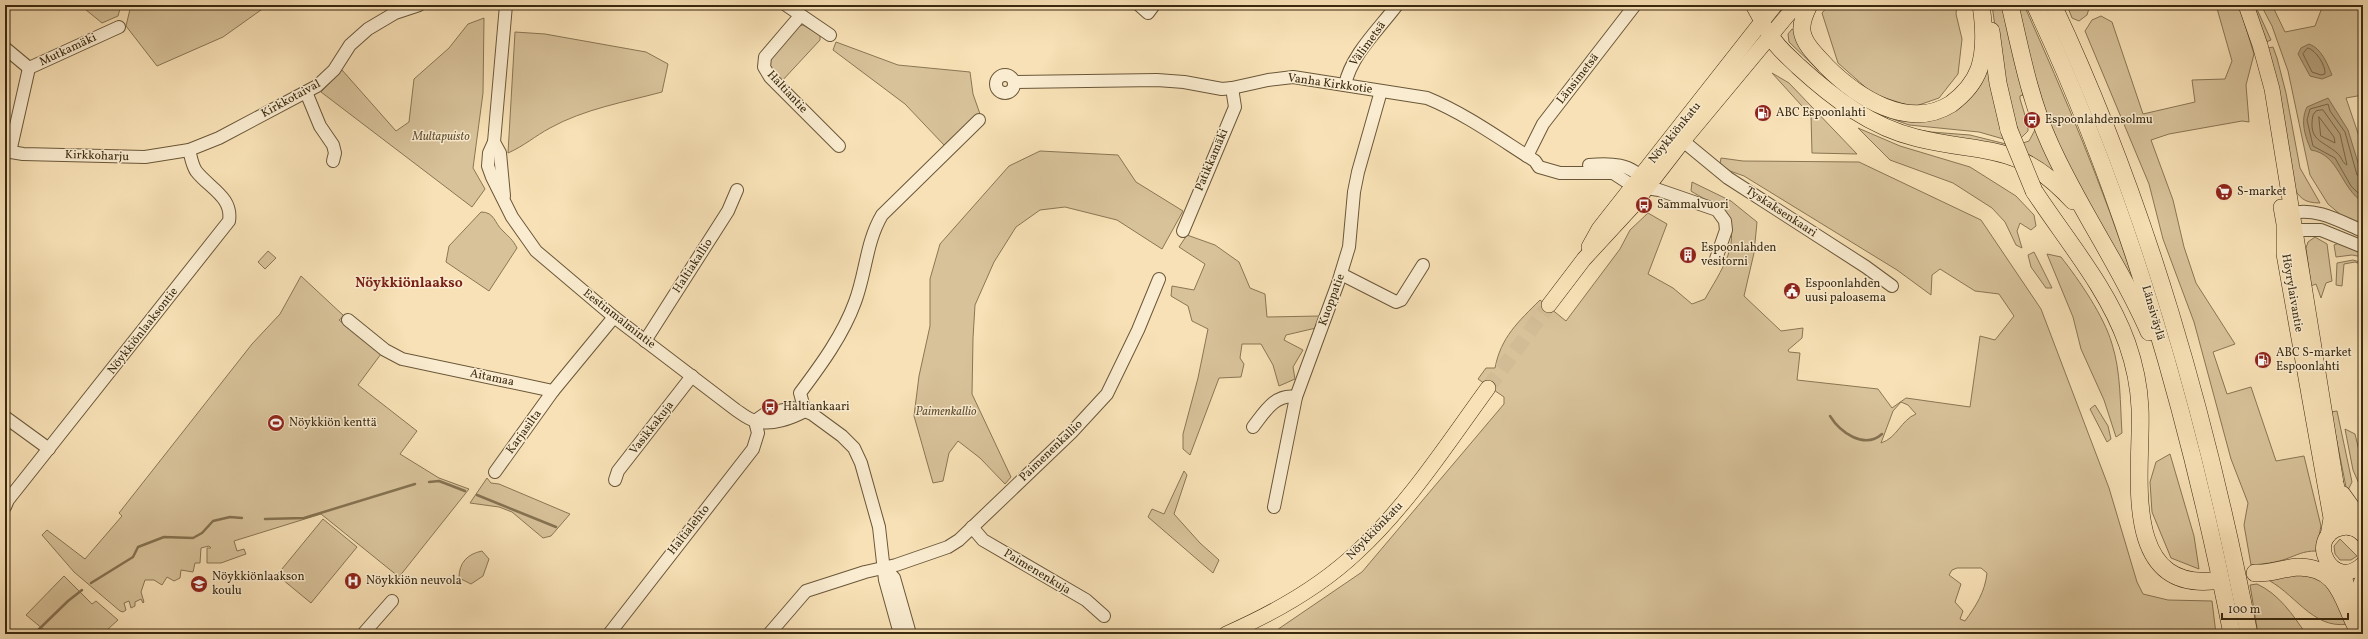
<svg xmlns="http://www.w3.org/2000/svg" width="2368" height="639" font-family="Vollkorn,serif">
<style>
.green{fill:#d8c29a;stroke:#897654;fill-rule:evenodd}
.water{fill:#b7a27d;stroke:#857251}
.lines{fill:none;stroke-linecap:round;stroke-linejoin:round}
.shore{stroke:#786646;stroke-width:1}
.stream{stroke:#857251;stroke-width:2.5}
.major-tunnel{stroke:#d2bc95;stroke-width:15;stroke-dasharray:15 8;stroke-linecap:butt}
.minor-casing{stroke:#6a5739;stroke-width:14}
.major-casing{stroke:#3a290f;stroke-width:16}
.highway-casing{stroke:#3a290f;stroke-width:18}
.minor{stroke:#faecd0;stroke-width:12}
.major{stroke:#f8e1b6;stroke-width:15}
.highway{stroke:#f8e1b6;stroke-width:17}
.highway-bridge-casing{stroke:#3a290f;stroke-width:18;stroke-linecap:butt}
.highway-bridge{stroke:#f8e1b6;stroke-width:17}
.labels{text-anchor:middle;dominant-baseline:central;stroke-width:3;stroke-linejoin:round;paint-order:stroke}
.street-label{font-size:12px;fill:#3a290f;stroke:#faecd0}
.poi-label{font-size:12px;fill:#3a290f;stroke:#faecd0;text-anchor:start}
.park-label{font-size:12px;font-style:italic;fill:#624f32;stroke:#faecd0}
.quarter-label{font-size:14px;font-weight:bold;fill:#7a1f14;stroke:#faecd0}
</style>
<rect width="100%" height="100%" fill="#f8e1b6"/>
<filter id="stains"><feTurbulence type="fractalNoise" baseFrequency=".005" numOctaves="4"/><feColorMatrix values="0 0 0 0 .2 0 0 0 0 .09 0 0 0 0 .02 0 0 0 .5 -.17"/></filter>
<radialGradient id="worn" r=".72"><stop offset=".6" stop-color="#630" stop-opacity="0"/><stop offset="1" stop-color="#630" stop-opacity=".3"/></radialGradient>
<g class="green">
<polygon points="80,5 121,5 118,16 102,23"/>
<polygon points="131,5 159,5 165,10 172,5 268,5 223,37 157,66 126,26"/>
<polygon points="1829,5 1957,5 1956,14 1962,39 1958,74 1939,98 1913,107 1873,94 1838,63 1822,13"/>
<polygon points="1992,5 2003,5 2023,95 2020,96 2020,99 2028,125 2028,131 2018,141 1998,48"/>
<path d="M2013,5H2024C2065,96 2103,187 2134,282L2059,155Z"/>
<polygon points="2067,5 2090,5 2087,15 2079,21 2072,18"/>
<path d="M2216,5H2239L2254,54L2246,85L2249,122L2242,121L2169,134L2151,140L2173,200L2184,247L2196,283L2235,344L2213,352L2227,394L2251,387L2276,461L2304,456L2321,526L2316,551C2303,551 2297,555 2286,559C2274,563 2263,564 2251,565L2244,525L2248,503L2231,459L2194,322L2163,239L2149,184L2085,31L2092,20L2101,16L2112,22L2143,114L2195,102L2192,80L2225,79L2232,61Z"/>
<path d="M2252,5H2255L2271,40L2266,42L2268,48L2273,47L2277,58L2286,93L2300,168L2320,203C2304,203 2299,198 2292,184Z"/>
<polygon points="2261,5 2272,5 2285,32 2315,26 2323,5 2363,5 2363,95 2346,98 2363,148 2363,225 2341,215 2328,204 2310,175 2288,71 2272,26"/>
<polygon points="484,18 483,93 473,168 485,189 472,207 321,92 342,70 396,131 409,122 414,79 449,48 468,24"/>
<polygon points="803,25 820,35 820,40 781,82 769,69 768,60 794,27"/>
<polygon points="1792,29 1797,32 1839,83 1936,116 1987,51 2007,140 1979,132 1909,125 1876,113 1838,89 1789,42 1788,34"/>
<path d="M515,32L545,34L646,52L668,64L662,92C625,102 584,109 550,128C535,136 524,146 508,153Z"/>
<polygon points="836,42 898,65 970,72 973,94 980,114 944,145 905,104 833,50"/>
<path d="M1783,44L1841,96L1881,120L1902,127L1931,132L1970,135L2014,146L2029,141L2036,128L2064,184C2059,182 2053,175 2048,171C2038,163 2025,156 2013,152C1980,141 1943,140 1909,132C1859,120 1815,83 1782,46Z"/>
<polygon points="1772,73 1789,83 1857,154 1812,153 1811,116"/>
<polygon points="1858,128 1900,146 1970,167 2016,196 2034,215 2036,226 2031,230 2020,223 2017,231 2022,248 2016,245 2005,222 1992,208 1953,183 1890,160"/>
<polygon points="1040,151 1118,155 1136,182 1183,211 1162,249 1117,220 1065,207 1040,210 1016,227 994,262 975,305 973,338 972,394 1011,477 1005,484 980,458 958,441 949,453 943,481 933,483 914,416 919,376 930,326 930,279 940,244 1009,166"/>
<path d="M1721,158L1743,161L1859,162L1981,220L2041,309L2109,488L2137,582L2143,594L2168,600L2212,601L2216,634H1271L1362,572L1504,404V397L1478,379L1486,368H1495C1501,337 1518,322 1540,300L1566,321L1620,249L1630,230L1648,213L1667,224L1648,274L1673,288L1692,304L1705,299C1719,273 1746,239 1722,211C1714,203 1700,197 1691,191L1692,182L1731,201L1757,222L1754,253L1744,296L1781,331L1803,328L1802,338L1788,350L1789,352L1800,353L1797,380L1878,389L1892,408L1906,398L1970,407L1980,336L1995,340L2014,316L1999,294L1975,291L1940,269L1932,275L1931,295L1897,270L1744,176L1730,171L1720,164ZM1901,402L1908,405L1916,414C1901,420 1897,438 1881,443L1893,411ZM1957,568H1981L1987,573C1985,592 1976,606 1965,621L1960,619L1963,611L1955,602L1961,584L1949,575L1952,570Z"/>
<path d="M481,212C495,212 494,223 503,231C509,237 513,240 517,248L489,291L446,262L449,246Z"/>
<polygon points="1187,235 1215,245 1239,262 1250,288 1265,294 1267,317 1320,316 1316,328 1286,335 1284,340 1303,350 1293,367 1295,379 1279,386 1273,365 1261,344 1242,344 1240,358 1244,364 1241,377 1219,378 1190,455 1183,449 1183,434 1198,378 1208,329 1192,321 1188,306 1171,296 1172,286 1194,290 1205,264 1179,247"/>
<polygon points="2315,237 2327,244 2332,281 2326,283 2321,298 2316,284 2311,286 2306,248 2308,242"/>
<polygon points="2339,243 2363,253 2363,257 2352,255 2336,257 2334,245"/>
<polygon points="268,251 276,258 265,269 258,262"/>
<polygon points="2034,252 2052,288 2046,288 2031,267 2028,255"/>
<path d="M2047,254L2061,257C2079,280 2104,316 2112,344C2121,372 2120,404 2122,433L2116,437L2104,400L2081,349L2073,317Z"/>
<polygon points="2353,260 2363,263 2363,265 2355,262 2344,264 2342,286 2336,285 2337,263"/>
<polygon points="301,276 344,316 339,320 381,354 358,385 417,431 400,454 439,478 469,489 399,577 321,514 234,541 237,551 244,549 246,554 221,563 207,563 207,548 211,548 209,546 201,548 200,563 195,563 193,572 181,570 180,578 174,581 167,577 162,585 154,580 145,580 141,592 144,602 143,603 141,599 135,602 135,606 131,608 129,601 124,603 126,610 123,612 120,611 74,572 42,535 47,530 85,559 122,516 119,513 252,344 280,314"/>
<polygon points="2095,405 2108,426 2111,439 2107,442 2090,409"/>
<polygon points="2337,411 2352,482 2347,492 2331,412"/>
<polygon points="2345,429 2355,434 2363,467 2363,493 2353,470"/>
<polygon points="2170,454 2194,536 2199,569 2171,558 2152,512 2150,482 2156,462"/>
<polygon points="1184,471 1187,475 1174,514 1200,543 1219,560 1213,573 1148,517 1152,509 1164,514"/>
<polygon points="487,478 491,483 499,484 570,514 551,536 543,538 512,512 499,507 470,503"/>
<polygon points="323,519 357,547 311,603 277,575"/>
<polygon points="2340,539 2357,556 2351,560 2340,560 2335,554 2334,546"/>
<path d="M482,551L489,559L483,576L471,584L459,578C459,563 467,554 482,551Z"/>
<path d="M2297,571L2330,583L2348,624C2312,630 2294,591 2264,578Z"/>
<polygon points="64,576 92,604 96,601 118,620 107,630 111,634 49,634 26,615"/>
<path d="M2257,584C2279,594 2293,615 2306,634H2258L2250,585Z"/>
</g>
<g class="water">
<path d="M2309,44C2321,48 2327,63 2332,75L2322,79L2310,76L2298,54L2301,48Z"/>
<path d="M2328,98L2348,130L2363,179V202C2341,189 2339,154 2311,150C2305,136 2300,121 2307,107Z"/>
</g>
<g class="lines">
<g class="shore">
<path d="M2308,48C2316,50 2326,66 2325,74L2321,75L2312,72L2303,54Z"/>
<path d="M2323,110L2340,134L2347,165C2342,163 2342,157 2337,153C2322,140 2308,141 2313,115L2316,111Z"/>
<polygon points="2319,117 2334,137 2335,143 2321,136"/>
<polyline points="2363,178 2357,175 2345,132 2330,111 2328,104 2310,109 2307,120 2313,146 2335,158 2351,186 2363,198"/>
</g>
<g class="stream">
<path d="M1830,416C1840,432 1864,450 1882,434"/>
<polyline points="429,482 439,481 465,491"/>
<polyline points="477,495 556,527"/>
<polyline points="265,519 304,518 415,484"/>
<polyline points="91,583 133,557 138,547 164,537 193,538 202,533 213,521 230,517 242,518"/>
<polyline points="34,634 68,601 82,590"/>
</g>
<polyline class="major-tunnel" points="1488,388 1549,305"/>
<g class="minor-casing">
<g id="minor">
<path d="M506,5L494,142L489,153L488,166L492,177L512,217L536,251L614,317L736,410C742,414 749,420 756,421C771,426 792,418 805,411"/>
<polyline points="786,5 830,35"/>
<polyline points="1139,5 1148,13 1154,5"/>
<polyline points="800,16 765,57 764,67 770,77 839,146"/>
<polyline points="5,48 29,68"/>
<circle cx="1005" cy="84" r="9"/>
<path d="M1014,82L1157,80L1184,82L1222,89L1232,88L1268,80L1293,77L1427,98C1466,114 1500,139 1535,161L1539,167L1560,173H1613L1633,186L1659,190L1717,210L1725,221L1726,230L1716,259"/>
<path d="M1345,85C1351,55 1379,29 1397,5"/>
<polyline points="306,92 320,126 333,145 335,153 333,161"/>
<polyline points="1677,136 1728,178 1866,267 1892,286"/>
<polyline points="494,142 500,153 504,196"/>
<polyline points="5,151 23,154 145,157 189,150 219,138 317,86 334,70 350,45 368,29 395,13 419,5"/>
<polyline points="10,152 29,68 119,27"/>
<polyline points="1527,156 1543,124 1635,5"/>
<path d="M1589,165C1609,163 1633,163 1644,182"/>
<polyline points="1183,231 1235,107 1232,88"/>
<path d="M2363,231C2341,222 2317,207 2292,213L2284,224L2295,230H2321L2363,247"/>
<polyline points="1341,274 1396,302 1401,300 1423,265"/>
<polyline points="348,320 385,350 402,359 553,391 614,317"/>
<polyline points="645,341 728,211 737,190"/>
<path d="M805,411L800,393C821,365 843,335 855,302C866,273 866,242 882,215L979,120"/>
<polyline points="5,417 49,449"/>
<polyline points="755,421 765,414 792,408 805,411 812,414 842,436 854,448 861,463 879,527 885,580 900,634"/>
<path d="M1253,427C1264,413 1275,393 1296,397"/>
<polyline points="495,472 553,391"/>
<polyline points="615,480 618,471 692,376"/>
<path d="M5,507L8,500L229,221C233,197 209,188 196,171C192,165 191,157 189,150"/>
<polyline points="1274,507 1296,397 1338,283 1349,247 1354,192 1358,172 1381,91"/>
<polyline points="972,527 983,540 1086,600 1104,616"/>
<polyline points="885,568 894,578 910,634"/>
<polyline points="363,634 392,601"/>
<polyline points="609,634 753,449 758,433 755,421"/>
<polyline points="769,634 806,591 865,572 896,565 948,547 959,540 1071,433 1107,394 1138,330 1159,279"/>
</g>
</g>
<g class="major-casing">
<g id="major">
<polyline points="1753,5 1766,29"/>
<polyline points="2246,5 2260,45 2272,89 2336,483 2344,520 2351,528"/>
<polyline points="2281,207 2284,224 2284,254 2331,518 2328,536"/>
<polyline points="1589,247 1599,229 1775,5"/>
<polyline points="1549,305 1584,259 1632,207 1683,141 1796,5"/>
<polyline points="2343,494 2363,522"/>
<path d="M2363,535C2357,529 2349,526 2341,528C2304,537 2333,593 2363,564"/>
<polyline points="2336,570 2345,579 2352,608"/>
<polyline points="2359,611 2360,586 2363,578"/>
<path d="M1226,634C1274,613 1319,588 1357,552C1408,505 1447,444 1488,388"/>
</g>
</g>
<g class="highway-casing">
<g id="highway">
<path d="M1809,5C1805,13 1801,23 1802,31C1804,45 1818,57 1826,66C1857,97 1908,131 1951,104C1963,95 1974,83 1979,69C1986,49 1984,25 1981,5"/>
<path d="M2010,5C2021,53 2030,100 2050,144C2079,209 2121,267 2149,332"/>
<path d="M2035,5C2129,205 2189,418 2232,634"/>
<path d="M2053,5C2147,205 2207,418 2249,634"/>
<polyline points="1991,31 1998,83 2009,130"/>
<path d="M1770,35C1777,48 1788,56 1798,66C1833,98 1871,127 1917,138C1987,155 2018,141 2073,201"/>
<path d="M2034,191C2066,240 2107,287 2127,343C2134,363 2139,385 2140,408C2143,465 2118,589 2212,581"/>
<path d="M2255,573C2270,574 2283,568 2298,567C2341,567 2342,602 2358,630"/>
</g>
</g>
<use href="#minor" class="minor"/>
<use href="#major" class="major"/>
<use href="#highway" class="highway"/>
<g class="highway-bridge-casing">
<polyline id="highway-bridge" points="2009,130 2034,191"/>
</g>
<use href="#highway-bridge" class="highway-bridge"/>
</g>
<defs>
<g id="fuel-disc" transform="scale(0.9)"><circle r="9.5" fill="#8f2418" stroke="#faecd0"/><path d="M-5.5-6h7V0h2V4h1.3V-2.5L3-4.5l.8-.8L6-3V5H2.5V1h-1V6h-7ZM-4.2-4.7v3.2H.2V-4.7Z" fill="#fff"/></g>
<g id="bus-disc" transform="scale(0.9)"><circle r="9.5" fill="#8f2418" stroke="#faecd0"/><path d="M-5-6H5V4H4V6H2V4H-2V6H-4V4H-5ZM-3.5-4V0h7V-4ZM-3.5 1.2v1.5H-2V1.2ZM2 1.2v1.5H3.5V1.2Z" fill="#fff"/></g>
<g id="supermarket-disc" transform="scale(0.9)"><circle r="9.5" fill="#8f2418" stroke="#faecd0"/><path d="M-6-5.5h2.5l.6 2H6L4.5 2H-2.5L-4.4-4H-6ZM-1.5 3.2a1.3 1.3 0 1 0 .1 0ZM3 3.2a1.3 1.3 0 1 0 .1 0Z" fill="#fff"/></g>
<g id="building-disc" transform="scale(0.9)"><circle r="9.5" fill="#8f2418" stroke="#faecd0"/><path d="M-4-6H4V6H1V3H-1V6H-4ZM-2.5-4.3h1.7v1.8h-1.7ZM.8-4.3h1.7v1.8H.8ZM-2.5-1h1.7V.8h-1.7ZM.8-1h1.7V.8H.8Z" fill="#fff"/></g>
<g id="civic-disc" transform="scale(0.9)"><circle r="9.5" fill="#8f2418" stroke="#faecd0"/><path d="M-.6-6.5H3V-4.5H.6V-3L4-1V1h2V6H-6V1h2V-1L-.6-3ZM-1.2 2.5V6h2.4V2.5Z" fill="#fff"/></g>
<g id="stadium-disc" transform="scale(0.9)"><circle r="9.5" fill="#8f2418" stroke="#faecd0"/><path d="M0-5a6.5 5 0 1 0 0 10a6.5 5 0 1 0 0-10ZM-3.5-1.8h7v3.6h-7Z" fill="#fff"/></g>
<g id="hospital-disc" transform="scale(0.9)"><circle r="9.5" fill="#8f2418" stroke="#faecd0"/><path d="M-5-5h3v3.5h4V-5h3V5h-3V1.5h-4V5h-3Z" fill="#fff"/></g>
<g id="school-disc" transform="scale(0.9)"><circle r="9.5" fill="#8f2418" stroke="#faecd0"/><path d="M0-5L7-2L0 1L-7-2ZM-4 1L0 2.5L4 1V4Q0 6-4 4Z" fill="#fff"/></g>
</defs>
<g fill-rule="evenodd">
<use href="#fuel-disc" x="1763" y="113"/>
<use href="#bus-disc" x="2032" y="120"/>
<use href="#supermarket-disc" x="2224" y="192"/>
<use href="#bus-disc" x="1644" y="205"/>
<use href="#building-disc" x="1688" y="255"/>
<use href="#civic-disc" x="1792" y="291"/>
<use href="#fuel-disc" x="2263" y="360"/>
<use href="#bus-disc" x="770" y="407"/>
<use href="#stadium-disc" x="276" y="423"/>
<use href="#hospital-disc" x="353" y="581"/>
<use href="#school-disc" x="199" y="584"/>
</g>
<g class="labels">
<g class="street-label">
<text transform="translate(1368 44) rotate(-54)">Välimetsä</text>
<text transform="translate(68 50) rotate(-25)">Mutkamäki</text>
<text transform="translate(1578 79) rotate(-52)">Länsimetsä</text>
<text transform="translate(1330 84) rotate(8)">Vanha Kirkkotie</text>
<text transform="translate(787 92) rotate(47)">Haltiantie</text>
<text transform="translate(291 99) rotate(-29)">Kirkkotaival</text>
<text transform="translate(1675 133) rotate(-51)">Nöykkiönkatu</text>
<text transform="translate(97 156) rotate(2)">Kirkkoharju</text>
<text transform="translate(1212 160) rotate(-67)">Patikkamäki</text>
<text transform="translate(1781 212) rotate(33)">Tyskaksenkaari</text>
<text transform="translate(693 266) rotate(-57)">Haltiakallio</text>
<text transform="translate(2292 293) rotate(80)">Höyrylaivantie</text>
<text transform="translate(1332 300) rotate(-70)">Kuoppatie</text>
<text transform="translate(2153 313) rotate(74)">Länsiväylä</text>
<text transform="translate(619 319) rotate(38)">Eestinmalmintie</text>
<text transform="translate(143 331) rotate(-52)">Nöykkiönlaaksontie</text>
<text transform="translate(492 378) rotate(12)">Aitamaa</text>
<text transform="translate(652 428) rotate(-52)">Vasikkakuja</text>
<text transform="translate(524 432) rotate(-54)">Karjasilta</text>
<text transform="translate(1051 451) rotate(-44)">Paimenenkallio</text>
<text transform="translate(689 530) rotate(-52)">Haltialehto</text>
<text transform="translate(1375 531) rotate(-46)">Nöykkiönkatu</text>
<text transform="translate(1037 572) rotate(31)">Paimenenkuja</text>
</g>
<g class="poi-label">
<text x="1776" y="113">ABC Espoonlahti</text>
<text x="2045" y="120">Espoonlahdensolmu</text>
<text x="2237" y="192">S-market</text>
<text x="1657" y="205">Sammalvuori</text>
<text x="1701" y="248">Espoonlahden<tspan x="1701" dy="14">vesitorni</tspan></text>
<text x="1805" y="284">Espoonlahden<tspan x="1805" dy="14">uusi paloasema</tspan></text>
<text x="2276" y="353">ABC S-market<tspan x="2276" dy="14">Espoonlahti</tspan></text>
<text x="783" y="407">Haltiankaari</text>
<text x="289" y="423">Nöykkiön kenttä</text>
<text x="212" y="577">Nöykkiönlaakson<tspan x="212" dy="14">koulu</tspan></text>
<text x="366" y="581">Nöykkiön neuvola</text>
</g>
<g class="park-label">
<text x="441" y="137">Multapuisto</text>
<text x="946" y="412">Paimenkallio</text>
</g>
<g class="quarter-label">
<text x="409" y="283">Nöykkiönlaakso</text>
</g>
</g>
<rect width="2368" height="639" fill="none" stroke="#f8e1b6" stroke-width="20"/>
<rect x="6" y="6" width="2356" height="627" fill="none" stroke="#3a290f" stroke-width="2"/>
<rect x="10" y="10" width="2348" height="619" fill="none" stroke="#3a290f"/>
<path d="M2222 613v6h126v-6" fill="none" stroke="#3a290f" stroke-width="2"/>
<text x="2228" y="613" font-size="12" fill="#3a290f" stroke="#faecd0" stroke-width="3" paint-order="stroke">100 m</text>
<rect width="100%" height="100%" filter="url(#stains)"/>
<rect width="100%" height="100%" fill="url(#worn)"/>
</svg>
